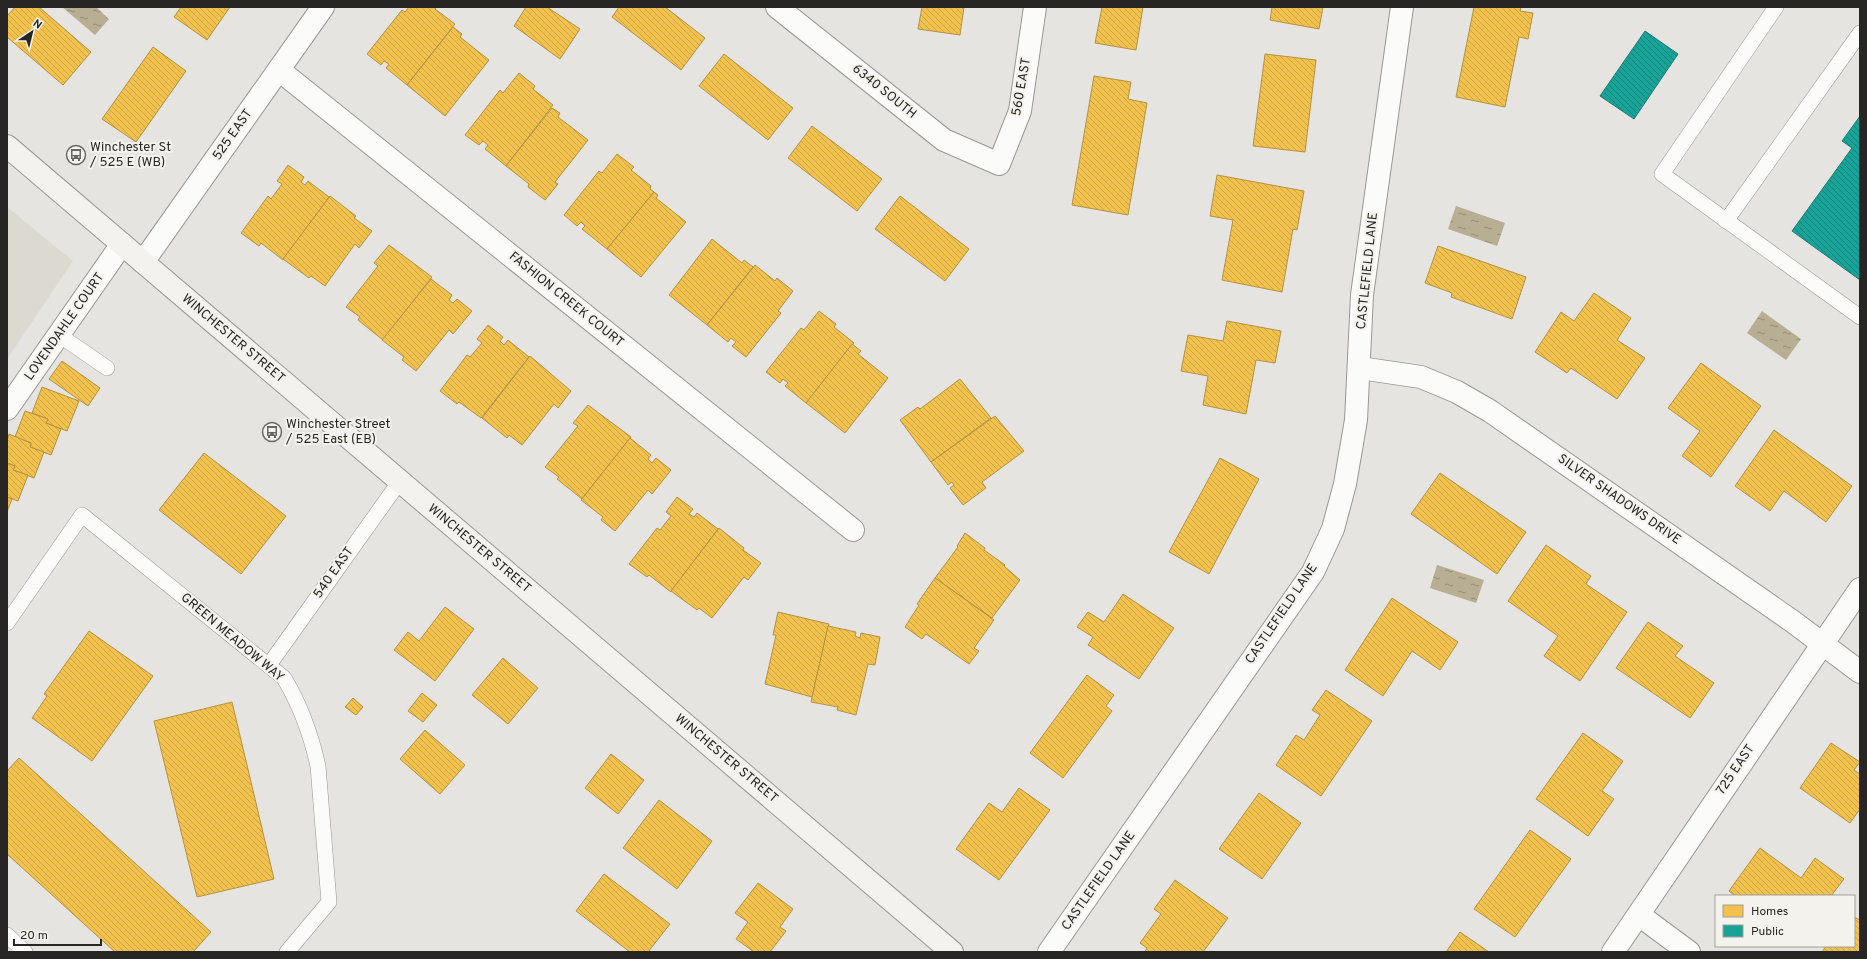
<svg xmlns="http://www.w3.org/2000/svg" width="1867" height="959" font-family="Overpass,sans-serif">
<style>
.built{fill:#dbd9d0}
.water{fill:url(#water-ripples)}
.homes{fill:url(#homes-back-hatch);stroke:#b59241}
.public{fill:url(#public-back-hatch);stroke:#1c7e75}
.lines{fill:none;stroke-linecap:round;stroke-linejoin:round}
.service-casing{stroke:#999896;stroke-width:16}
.minor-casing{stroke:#999896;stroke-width:24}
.tertiary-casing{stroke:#999896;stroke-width:24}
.secondary-casing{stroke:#999896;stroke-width:24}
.service{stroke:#fbfbfa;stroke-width:15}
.minor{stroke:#fbfbfa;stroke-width:22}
.tertiary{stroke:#fbfbfa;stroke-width:22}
.secondary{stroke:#f3f2ee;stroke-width:22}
.labels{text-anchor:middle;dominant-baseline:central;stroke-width:4;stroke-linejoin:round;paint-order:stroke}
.street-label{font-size:13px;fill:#272624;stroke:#f4f2ec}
.poi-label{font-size:13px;fill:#272624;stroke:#f4f2ec;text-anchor:start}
</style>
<defs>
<pattern id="water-ripples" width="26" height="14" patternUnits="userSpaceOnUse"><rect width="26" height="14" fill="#b8ae93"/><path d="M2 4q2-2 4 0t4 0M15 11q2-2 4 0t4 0" fill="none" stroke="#968d78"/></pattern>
<pattern id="homes-back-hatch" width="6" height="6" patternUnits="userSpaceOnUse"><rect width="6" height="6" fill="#f2c14e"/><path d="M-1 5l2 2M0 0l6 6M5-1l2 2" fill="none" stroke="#d0a644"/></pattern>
<pattern id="public-back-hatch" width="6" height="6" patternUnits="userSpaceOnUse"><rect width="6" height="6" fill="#17a398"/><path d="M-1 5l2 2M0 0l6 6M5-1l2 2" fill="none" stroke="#15857c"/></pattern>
</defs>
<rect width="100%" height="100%" fill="#e5e4e1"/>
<polygon class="built" points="7,207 73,261 7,359"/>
<g class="water">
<polygon points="62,7 96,7 109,19 95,35"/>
<polygon points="1456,206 1505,223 1497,246 1448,229"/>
<polygon points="1762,311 1801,339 1786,360 1747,333"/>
<polygon points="1437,565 1484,580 1476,603 1430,588"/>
</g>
<g class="homes">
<polygon points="15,7 39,7 91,52 63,85 7,37 7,16"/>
<polygon points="181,7 230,7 207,40 174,17"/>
<polygon points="409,7 437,7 435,9 455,24 407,85 386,68 389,64 384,61 381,65 367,54 402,10 405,12"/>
<polygon points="526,7 547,7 580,29 560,59 514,26"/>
<polygon points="619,7 665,7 705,38 681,70 612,17"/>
<polygon points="922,7 964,7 960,35 918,29"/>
<polygon points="1102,7 1143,7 1136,50 1095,43"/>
<polygon points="1272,7 1323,7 1319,29 1270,20"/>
<polygon points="1474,7 1521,7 1520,11 1533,13 1528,39 1519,37 1505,107 1456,97"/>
<polygon points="453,27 462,34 460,37 489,60 445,116 407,85"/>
<polygon points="153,47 186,71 136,142 102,119"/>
<polygon points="724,54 793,108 768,140 699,86"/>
<polygon points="1265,54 1316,60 1305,152 1253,146"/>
<polygon points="519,73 535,86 533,89 553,105 506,166 485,149 488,145 483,141 479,145 465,135 500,90 503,93"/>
<polygon points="1094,76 1131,82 1128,99 1147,103 1128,215 1072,205"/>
<polygon points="552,108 560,113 558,117 588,140 555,182 558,184 545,200 528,187 529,184 506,166"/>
<polygon points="812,126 882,179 857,211 788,158"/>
<polygon points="617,154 634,167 631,170 651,186 650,189 654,192 607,249 582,229 585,226 581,222 577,226 564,215 599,171 602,173"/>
<polygon points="288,165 304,177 301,182 305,185 308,181 329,197 283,260 261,243 259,246 241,233 268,196 271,199 282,184 277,181"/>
<polygon points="1217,175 1304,191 1297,230 1293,229 1282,292 1222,280 1233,220 1210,216"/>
<polygon points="654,192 658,195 656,198 686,222 641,277 607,249"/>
<polygon points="330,196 356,216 354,218 372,231 359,248 355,244 325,286 311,276 309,278 283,259"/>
<polygon points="900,196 969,249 945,281 875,229"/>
<polygon points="712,239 742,263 744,260 753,267 707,325 669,295"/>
<polygon points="389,245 432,277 383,340 358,320 360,317 346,307 378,266 374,263"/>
<polygon points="1438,246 1526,277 1512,319 1451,297 1452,293 1425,283"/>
<polygon points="755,265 775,281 777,278 793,291 778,311 781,313 746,357 732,346 736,342 731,338 728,342 707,325"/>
<polygon points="431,279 452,295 449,300 453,303 457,299 472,311 453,334 449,330 416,371 402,360 404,357 382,340"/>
<polygon points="1594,293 1631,318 1617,340 1645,358 1617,399 1571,368 1567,373 1535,352 1561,312 1574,321"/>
<polygon points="819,311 836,324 834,327 854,343 806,403 785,386 788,383 783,379 780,383 766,372 801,328 804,330"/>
<polygon points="1227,321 1281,331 1275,363 1256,360 1246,414 1203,405 1208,376 1181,371 1188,335 1223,341"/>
<polygon points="488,325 503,337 500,341 504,345 508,340 529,357 481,418 459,402 457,404 440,391 467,355 470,357 482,343 477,339"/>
<polygon points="852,344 861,351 858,354 888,378 845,433 806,403"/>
<polygon points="530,356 571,391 558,408 554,404 522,445 509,435 507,438 482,418"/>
<polygon points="62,361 100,388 88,406 49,379"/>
<polygon points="1701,363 1761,406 1711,477 1682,456 1700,431 1668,408"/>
<polygon points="960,379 991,418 931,462 900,420 918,407 920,409"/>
<polygon points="42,387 79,401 67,431 46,423 48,419 32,413"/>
<polygon points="588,405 631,437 582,499 557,479 559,477 545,467 578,426 573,423"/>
<polygon points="25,411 48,419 46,423 61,429 51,455 30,447 31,443 15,437"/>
<polygon points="995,416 1024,451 982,482 986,488 963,505 950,488 954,485 952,482 948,485 931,462"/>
<polygon points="1774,430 1852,486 1826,522 1784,491 1770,511 1735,486"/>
<polygon points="9,434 31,443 30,447 44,452 34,478 13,470 15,466 7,463 7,441"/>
<polygon points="630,438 651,455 648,459 652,463 656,458 671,470 652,494 648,490 615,531 601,520 603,517 581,500"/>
<polygon points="204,453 286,516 241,574 159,510"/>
<polygon points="1220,458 1259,479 1209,574 1169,552"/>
<polygon points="7,463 15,466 13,470 28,475 18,501 7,497"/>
<polygon points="1440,473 1526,532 1497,574 1411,514"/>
<polygon points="7,497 12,499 7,512"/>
<polygon points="677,497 693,509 689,514 694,517 697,513 718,529 671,592 649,575 647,577 629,564 657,528 660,530 671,516 666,512"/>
<polygon points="719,528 744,548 743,550 761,563 748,580 744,577 712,618 699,608 697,610 671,591"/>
<polygon points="965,533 985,548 984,550 1005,565 1004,566 1020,580 992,618 935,578 958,547 957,546"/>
<polygon points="1546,545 1591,576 1586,584 1627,612 1580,681 1544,656 1558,636 1508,601"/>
<polygon points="935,578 994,620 974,648 979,651 969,664 926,634 922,639 905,627 919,605 917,604"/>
<polygon points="1123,594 1174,628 1139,679 1088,645 1093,637 1077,627 1088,612 1104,622"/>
<polygon points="1392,598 1458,642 1440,670 1412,651 1383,696 1345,670"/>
<polygon points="445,607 474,629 435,681 394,650 408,632 419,641"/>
<polygon points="778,612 829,624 812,697 765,684 776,635 773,635"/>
<polygon points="1648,622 1683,646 1675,656 1714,683 1690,718 1616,668"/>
<polygon points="828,626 856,632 855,636 860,638 861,633 880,637 875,665 868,664 856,715 837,710 838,707 811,702"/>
<polygon points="89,631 153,676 92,761 32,718 47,696 44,694"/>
<polygon points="503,658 538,688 508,724 472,695"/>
<polygon points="1087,675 1114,695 1106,706 1112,711 1063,778 1030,753"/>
<polygon points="1326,690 1372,721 1321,796 1276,765 1296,735 1304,740 1320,715 1312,710"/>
<polygon points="422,693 437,705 423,722 408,711"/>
<polygon points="353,698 363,707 356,715 345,707"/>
<polygon points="232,702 274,879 197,897 154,721"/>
<polygon points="425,730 465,765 440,794 400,759"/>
<polygon points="1583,733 1623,761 1602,791 1614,799 1588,836 1536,799"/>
<polygon points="1831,743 1860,762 1854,770 1860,774 1860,809 1850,823 1800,788"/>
<polygon points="611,754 644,780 618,814 585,788"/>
<polygon points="19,758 211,932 193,952 115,952 7,854 7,771"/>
<polygon points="1019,788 1050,810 999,880 956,849 989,803 1002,812"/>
<polygon points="1259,793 1301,823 1262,879 1219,849"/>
<polygon points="659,800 712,841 677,889 623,848"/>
<polygon points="1530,830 1571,859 1515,937 1474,909"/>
<polygon points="1760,848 1801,878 1815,858 1844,879 1831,896 1735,896 1729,891"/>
<polygon points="604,874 670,924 648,952 630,952 576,911"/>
<polygon points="1175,880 1228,918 1203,952 1145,952 1147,948 1140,943 1161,914 1154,909"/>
<polygon points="758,883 793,909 780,927 786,931 770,952 754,952 736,939 748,922 735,913"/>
<polygon points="1854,917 1860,920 1860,952 1822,952 1826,946 1854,946"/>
<polygon points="1460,932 1489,952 1446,952"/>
</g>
<g class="public">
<polygon points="1645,31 1678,54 1634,119 1600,96"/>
<polygon points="1860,116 1860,280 1792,231 1852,148 1842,141"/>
</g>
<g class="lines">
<g class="service-casing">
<g id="service">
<polyline points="1776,7 1662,174 1860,317"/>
<polyline points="1726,221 1860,33"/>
<polyline points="59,335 107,368"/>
<path d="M7,623L82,515L284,678C301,706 311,735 318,766L329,902L287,952"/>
<polyline points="269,665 400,481"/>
<polyline points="7,935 25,952"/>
</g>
</g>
<g class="minor-casing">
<g id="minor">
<polyline points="777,7 944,140 999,164 1020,111 1035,7"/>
<polyline points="279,70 853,530"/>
<polyline points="143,262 323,7"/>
<polyline points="1360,368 1421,377 1457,392 1490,411 1792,621 1860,672"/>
<polyline points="7,409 122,244"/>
<polyline points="1639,915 1689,952"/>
<polyline points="1049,952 1313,572 1333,529 1345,484 1356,420 1362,295 1402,7"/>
</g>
</g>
<g class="tertiary-casing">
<polyline id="tertiary" points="1613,952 1860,589"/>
</g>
<g class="secondary-casing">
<polyline id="secondary" points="7,146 952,952"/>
</g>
<use href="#service" class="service"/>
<use href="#minor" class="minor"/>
<use href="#tertiary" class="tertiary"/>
<use href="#secondary" class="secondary"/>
</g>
<defs>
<g id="bus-ring" transform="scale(1)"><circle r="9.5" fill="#f4f2ec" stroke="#6a6866" stroke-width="1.5"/><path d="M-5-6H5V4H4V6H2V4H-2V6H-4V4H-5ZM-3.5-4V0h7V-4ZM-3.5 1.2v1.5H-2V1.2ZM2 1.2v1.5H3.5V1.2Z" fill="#6a6866"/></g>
</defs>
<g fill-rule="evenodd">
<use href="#bus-ring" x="76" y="155"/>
<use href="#bus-ring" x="272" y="432"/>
</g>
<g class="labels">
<g class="street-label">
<text transform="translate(1022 87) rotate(-80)">560 EAST</text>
<text transform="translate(884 92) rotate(39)">6340 SOUTH</text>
<text transform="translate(233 135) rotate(-55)">525 EAST</text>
<text transform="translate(1368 271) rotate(-84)">CASTLEFIELD LANE</text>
<text transform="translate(566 300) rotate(39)">FASHION CREEK COURT</text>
<text transform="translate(65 327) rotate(-55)">LOVENDAHLE COURT</text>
<text transform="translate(233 339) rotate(40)">WINCHESTER STREET</text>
<text transform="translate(1619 500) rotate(35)">SILVER SHADOWS DRIVE</text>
<text transform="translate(479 549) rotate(40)">WINCHESTER STREET</text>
<text transform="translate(334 573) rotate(-55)">540 EAST</text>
<text transform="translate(1282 614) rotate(-56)">CASTLEFIELD LANE</text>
<text transform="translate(232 638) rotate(40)">GREEN MEADOW WAY</text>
<text transform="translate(726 759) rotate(40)">WINCHESTER STREET</text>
<text transform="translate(1736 770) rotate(-56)">725 EAST</text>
<text transform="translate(1099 881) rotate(-55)">CASTLEFIELD LANE</text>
</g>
<g class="poi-label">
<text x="90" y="148">Winchester St<tspan x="90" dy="15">/ 525 E (WB)</tspan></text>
<text x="286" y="425">Winchester Street<tspan x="286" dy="15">/ 525 East (EB)</tspan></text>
</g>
</g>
<rect width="1867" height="959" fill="none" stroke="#272624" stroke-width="16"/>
<rect x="1715" y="895" width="140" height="52" fill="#f4f2ec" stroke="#a2a09c"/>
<rect x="1723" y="905" width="20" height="12" fill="#f2c14e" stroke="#a2a09c"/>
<text x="1751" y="915" font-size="12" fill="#272624">Homes</text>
<rect x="1723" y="925" width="20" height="12" fill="#17a398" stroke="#a2a09c"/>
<text x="1751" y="935" font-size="12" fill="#272624">Public</text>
<g transform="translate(32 32) rotate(35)" stroke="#f4f2ec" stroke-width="3" paint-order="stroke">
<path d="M0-3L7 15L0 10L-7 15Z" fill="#272624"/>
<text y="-6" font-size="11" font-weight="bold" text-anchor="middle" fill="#272624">N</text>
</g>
<path d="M14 939v6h87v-6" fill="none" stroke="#272624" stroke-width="2"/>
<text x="20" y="939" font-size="12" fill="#272624" stroke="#f4f2ec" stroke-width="3" paint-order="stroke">20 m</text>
</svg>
